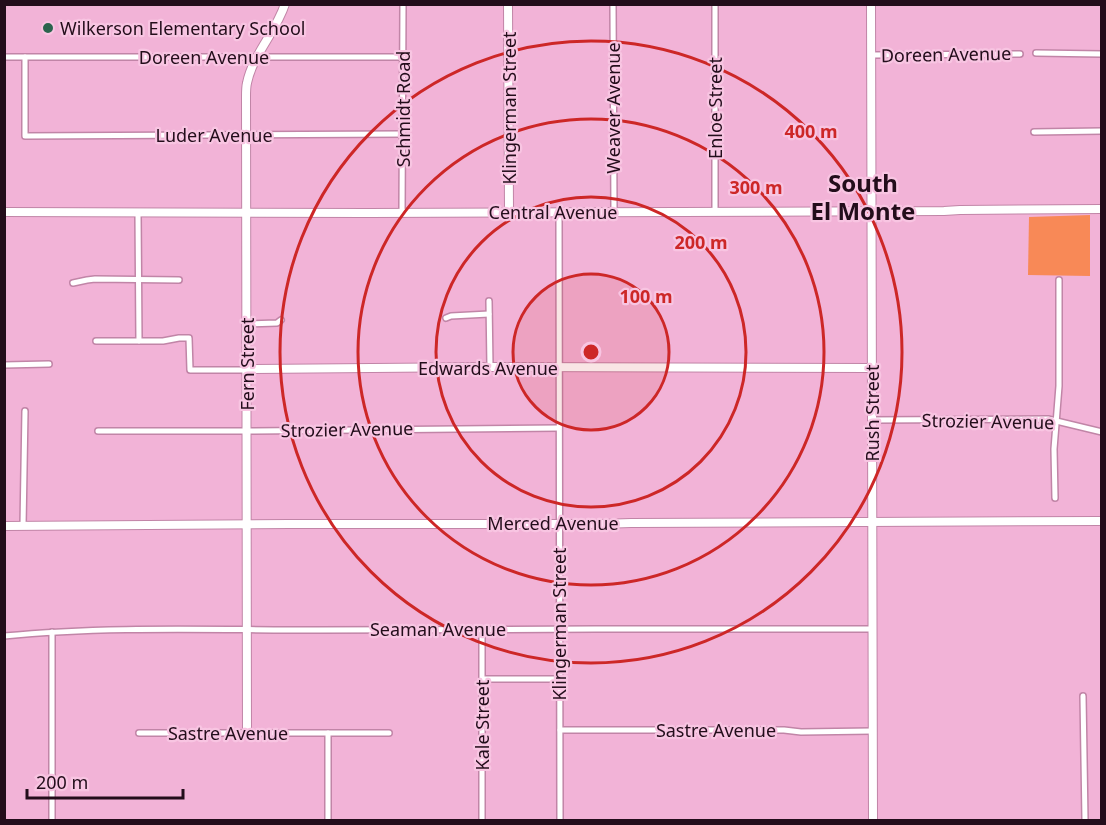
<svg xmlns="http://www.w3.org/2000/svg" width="1106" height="825" font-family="'Noto Sans',sans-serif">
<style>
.green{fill:#f88957}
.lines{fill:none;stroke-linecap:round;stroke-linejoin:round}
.street-casing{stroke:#c185a7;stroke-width:8}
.secondary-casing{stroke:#c185a7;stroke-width:10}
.street{stroke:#fff;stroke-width:5}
.secondary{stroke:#fff;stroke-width:8}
.ring{fill:none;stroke:#cd2727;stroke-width:3}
.poi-dot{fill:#2b644d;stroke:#f8c5e2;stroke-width:2}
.labels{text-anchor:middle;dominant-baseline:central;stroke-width:4.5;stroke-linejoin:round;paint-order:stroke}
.poi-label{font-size:18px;fill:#230d1b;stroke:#f8c5e2;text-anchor:start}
.street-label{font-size:18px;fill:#230d1b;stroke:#f8c5e2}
.district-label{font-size:24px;font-weight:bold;fill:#230d1b;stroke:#f8c5e2}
.centre{fill:#cd2727;stroke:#f8c5e2;stroke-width:3}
.ring-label{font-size:18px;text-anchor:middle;font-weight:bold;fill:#cd2727;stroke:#f8c5e2;stroke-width:4.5;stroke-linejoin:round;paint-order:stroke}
</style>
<rect width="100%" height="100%" fill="#f2b3d7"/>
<polygon class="green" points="1090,215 1090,276 1028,275 1029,217"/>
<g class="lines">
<g class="street-casing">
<g id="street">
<polyline points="613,4 614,212"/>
<polyline points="715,4 715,212"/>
<polyline points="1036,53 1102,54"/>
<polyline points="872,55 1020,54"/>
<polyline points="4,57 403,57"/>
<polyline points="25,57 25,136 402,134"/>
<polyline points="1034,132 1102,131"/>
<polyline points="559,212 560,820"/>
<polyline points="138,213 139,341"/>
<polyline points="402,213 403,4"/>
<polyline points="73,283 87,280 95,279 179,280"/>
<polyline points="489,301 490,367"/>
<polyline points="446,318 451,316 489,314"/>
<polyline points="247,324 277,323 281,320"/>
<polyline points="96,341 163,341 179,338 189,338 190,370 247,370"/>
<polyline points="4,365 49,364"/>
<polyline points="872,420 1048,419 1102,432"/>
<polyline points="98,431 247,431 559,428"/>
<polyline points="1055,498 1054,449 1059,386 1059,280"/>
<polyline points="23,526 25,411"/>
<polyline points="52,632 52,820"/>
<path d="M4,636C108,626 214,630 318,630C503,629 687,629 872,629"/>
<polyline points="483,679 559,679"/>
<polyline points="1083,696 1085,820"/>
<polyline points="560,730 784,730 801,732 872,731"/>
<polyline points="139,733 389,733"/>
<polyline points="328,820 328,733"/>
<polyline points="482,820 482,630"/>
</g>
</g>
<g class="secondary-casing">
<g id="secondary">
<polyline points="508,4 509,212"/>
<polyline points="871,4 873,820"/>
<polyline points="4,212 368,213 944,211 960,210 1102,209"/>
<polyline points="247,370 253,369 490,367 872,368"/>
<polyline points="4,526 289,524 601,524 631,523 1102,521"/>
<path d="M247,734L246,97C246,93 246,87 247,83C253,54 276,32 285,4"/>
</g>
</g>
<use href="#street" class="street"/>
<use href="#secondary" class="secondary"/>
</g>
<circle cx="591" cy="352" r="78" fill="#cd2727" fill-opacity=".12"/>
<g class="ring">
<circle cx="591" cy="352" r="78"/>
<circle cx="591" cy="352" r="155"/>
<circle cx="591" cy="352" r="233"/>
<circle cx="591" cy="352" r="311"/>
</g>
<circle class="poi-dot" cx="48" cy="28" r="6"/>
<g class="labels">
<g class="poi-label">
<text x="60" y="28">Wilkerson Elementary School</text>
</g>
<g class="street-label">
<text transform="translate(946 54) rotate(-1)">Doreen Avenue</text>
<text x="204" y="57">Doreen Avenue</text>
<text transform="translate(509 108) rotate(-90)">Klingerman Street</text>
<text transform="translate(613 108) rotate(-90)">Weaver Avenue</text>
<text transform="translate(715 108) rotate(-90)">Enloe Street</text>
<text transform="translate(403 109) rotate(-90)">Schmidt Road</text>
<text x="214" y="135">Luder Avenue</text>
<text x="553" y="212">Central Avenue</text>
<text transform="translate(247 364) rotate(-90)">Fern Street</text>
<text x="488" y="368">Edwards Avenue</text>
<text transform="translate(872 413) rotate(-90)">Rush Street</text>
<text transform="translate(988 421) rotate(1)">Strozier Avenue</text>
<text transform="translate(347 429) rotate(-1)">Strozier Avenue</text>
<text x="553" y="523">Merced Avenue</text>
<text transform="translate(559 624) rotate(-90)">Klingerman Street</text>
<text x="438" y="629">Seaman Avenue</text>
<text transform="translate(482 725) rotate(-90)">Kale Street</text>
<text x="716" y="730">Sastre Avenue</text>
<text x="228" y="733">Sastre Avenue</text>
</g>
<g class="district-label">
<text x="863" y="182">South<tspan x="863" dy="28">El Monte</tspan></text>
</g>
</g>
<circle cx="591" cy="352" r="9" class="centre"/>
<g class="ring-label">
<text x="811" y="138">400 m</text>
<text x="756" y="194">300 m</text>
<text x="701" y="249">200 m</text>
<text x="646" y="303">100 m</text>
</g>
<rect width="1106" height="825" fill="none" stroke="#230d1b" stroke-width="12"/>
<path d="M27 789v9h156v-9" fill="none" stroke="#230d1b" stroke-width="3"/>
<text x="36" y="789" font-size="18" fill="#230d1b" stroke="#f8c5e2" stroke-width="4.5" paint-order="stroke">200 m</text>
</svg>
